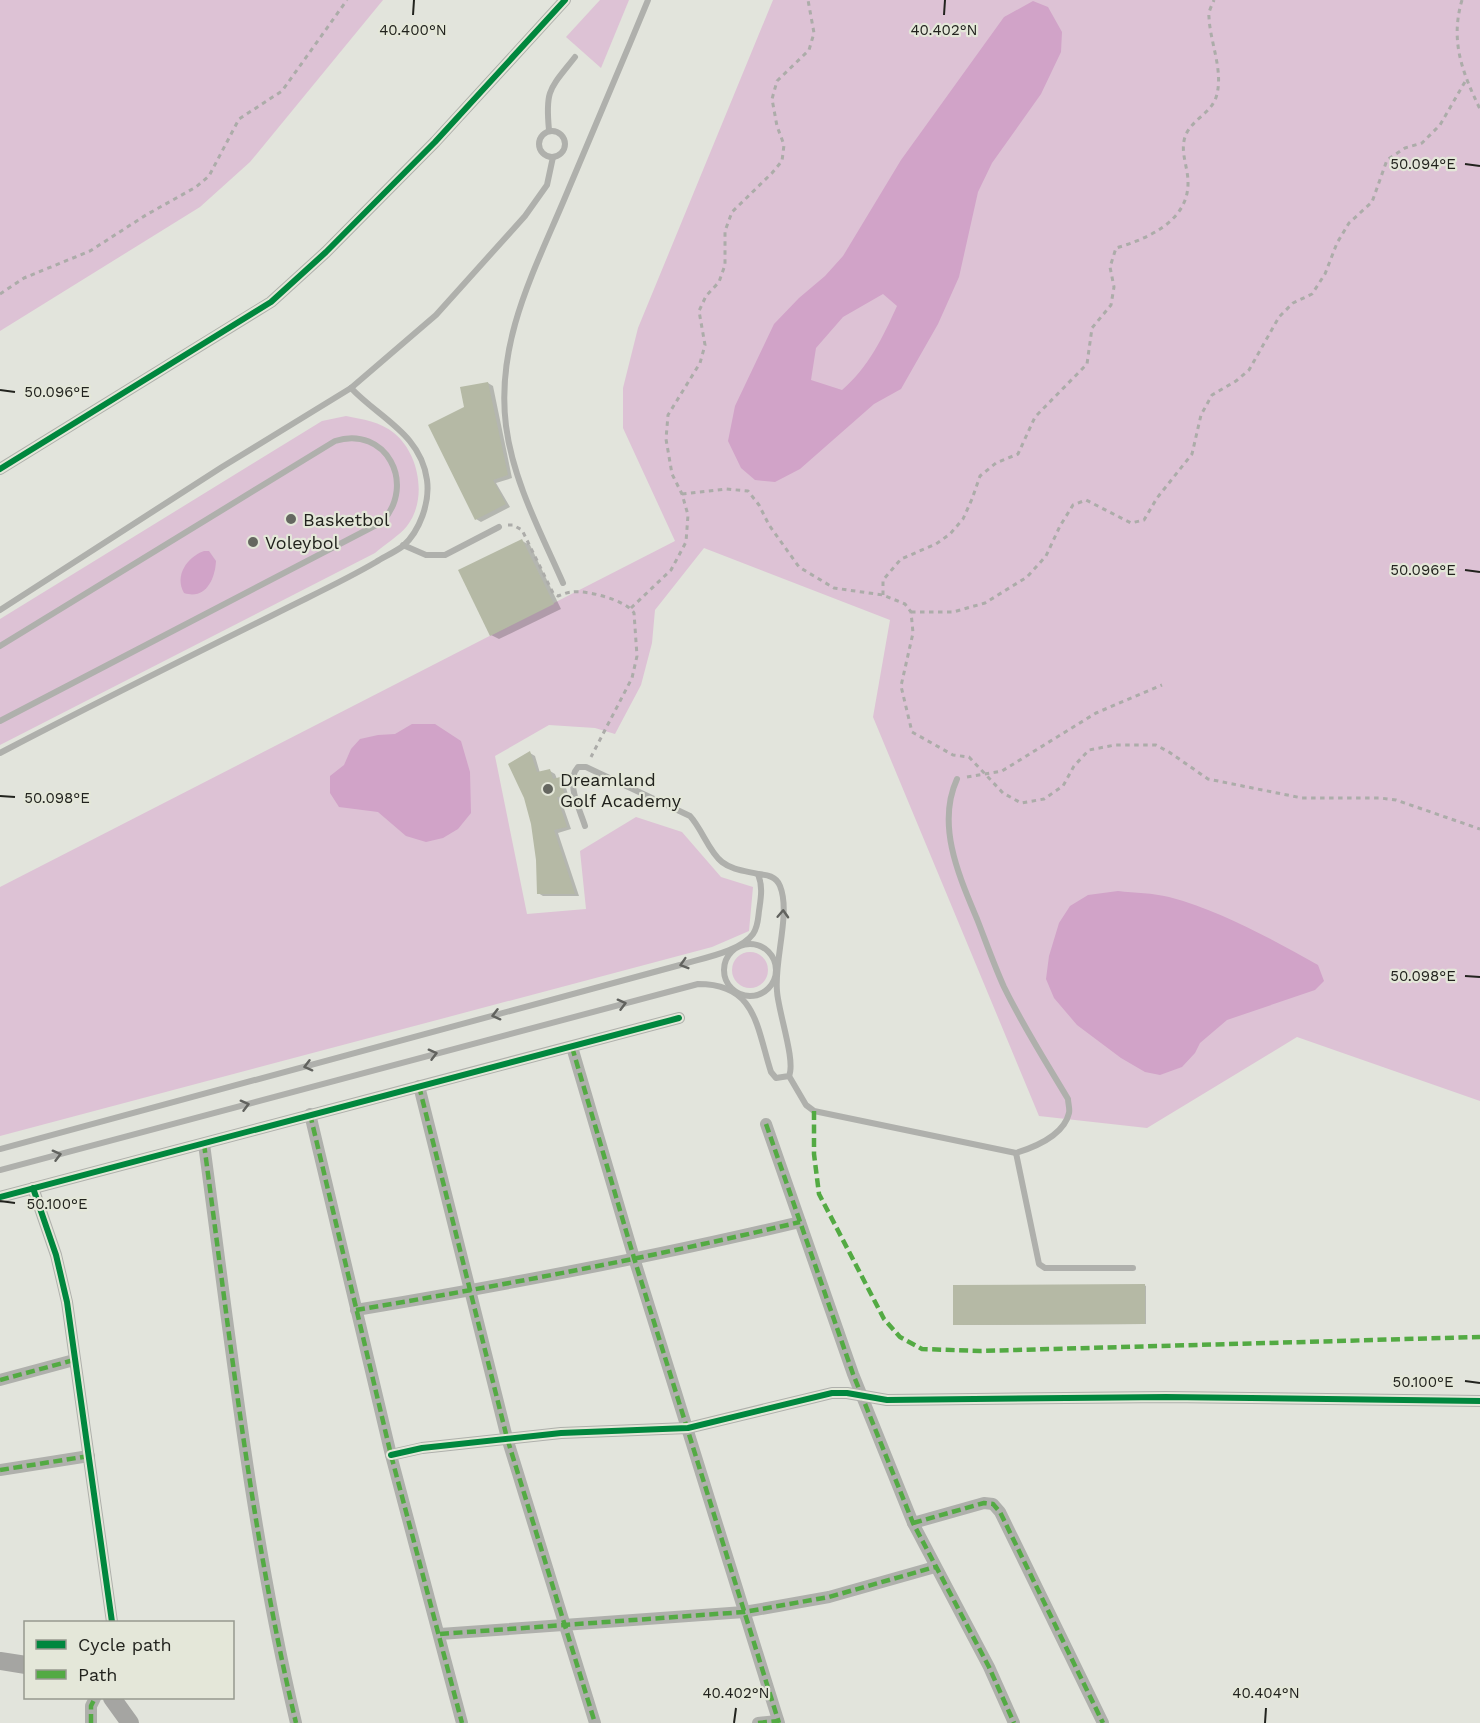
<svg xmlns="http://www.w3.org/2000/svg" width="1480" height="1723" font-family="'Work Sans',sans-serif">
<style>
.green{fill:#ddc2d5}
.water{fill:#d1a3c8;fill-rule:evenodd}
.shadow{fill:#0003}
.building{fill:#b5b9a5}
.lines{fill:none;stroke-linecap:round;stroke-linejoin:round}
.path{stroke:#acaca9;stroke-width:3;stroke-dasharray:4.5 4.5;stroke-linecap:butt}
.lane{stroke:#afb0ac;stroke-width:6}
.street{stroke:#afb0ac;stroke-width:12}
.secondary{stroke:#a5a5a2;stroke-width:18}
.quiet{stroke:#53aa43;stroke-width:4.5;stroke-dasharray:9 4.5;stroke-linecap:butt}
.cycleway-casing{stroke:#e4e7d9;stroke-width:10}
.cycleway{stroke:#00873e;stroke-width:6}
.oneway{stroke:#61625e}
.ticks{fill:none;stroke:#22231e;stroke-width:2}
.poi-dot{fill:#656760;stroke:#e4e7d9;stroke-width:2}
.labels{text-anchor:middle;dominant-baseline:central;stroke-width:4.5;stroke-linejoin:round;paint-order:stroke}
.poi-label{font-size:18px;fill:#22231e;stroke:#e4e7d9;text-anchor:start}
.ticks-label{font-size:15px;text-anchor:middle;fill:#22231e;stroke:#e4e7d9;stroke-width:4.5;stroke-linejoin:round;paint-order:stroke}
</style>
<rect width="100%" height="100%" fill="#e2e4dc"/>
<g class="green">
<polygon points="0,0 383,0 250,162 200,207 0,331"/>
<polygon points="600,0 629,0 601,68 566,37"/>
<polygon points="773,0 1480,0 1480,1101 1297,1037 1147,1128 1039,1116 873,717 890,620 704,548 655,610 652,643 641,685 615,734 595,728 549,725 495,756 527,914 586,909 580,851 636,817 682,832 721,877 753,887 749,931 712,947 0,1136 0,887 675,541 623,428 623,388 638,328"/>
<path d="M346,416C362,419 381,422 394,433C419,453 428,499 407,526C399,536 385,544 375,553L0,745V619L322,421Z"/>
<circle cx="750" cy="970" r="18"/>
</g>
<g class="water">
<path d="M1033,1L1048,7L1062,32L1061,52L1041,94L992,163L978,192L959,277L938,324L901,389L874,404L800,469L775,482L755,480L741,468L728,441L735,406L774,324L799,298L825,276L843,256L901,160L1004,17ZM883,294L897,306C883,337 868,368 842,390L811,380L816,348L843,317Z"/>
<path d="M204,551H209L216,561C215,580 205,600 184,593C174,576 187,557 204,551Z"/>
<polygon points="412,724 435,724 461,741 470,772 471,813 458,829 443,838 426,842 406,836 378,812 339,807 330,793 330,776 344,765 351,749 360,739 378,735 395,734"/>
<path d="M1118,891C1135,893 1153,893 1169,897C1222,911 1271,939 1318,965L1324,981L1315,990L1227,1020L1200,1043L1195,1053L1182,1067L1160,1075L1145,1072L1121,1058L1077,1025L1054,998L1046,979L1049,956L1059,923L1070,906L1088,895Z"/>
</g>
<g class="shadow">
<polygon points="488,383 493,386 512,478 496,483 510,507 481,522 476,519 466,407"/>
<polygon points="522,541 530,545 561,609 499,639 491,635"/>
<polygon points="530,753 535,756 540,773 550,771 555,774 557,779 564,781 569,798 561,800 571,829 558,833 579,896 543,896 538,893 538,860"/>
<polygon points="1144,1285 1146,1286 1146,1324 957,1325"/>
</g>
<g class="building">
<polygon points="488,382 508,475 493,480 506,504 475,520 428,425 464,407 460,387"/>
<polygon points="522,539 554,604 490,636 458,570"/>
<polygon points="530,751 537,772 550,769 553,779 560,777 565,796 557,797 567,827 554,830 575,894 537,894 536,860 531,824 524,798 508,764"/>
<polygon points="1145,1284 1145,1324 953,1325 953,1285"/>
</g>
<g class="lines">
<g class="path">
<path d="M1462,0C1450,41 1462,72 1480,109"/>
<polyline points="0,294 24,278 90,251 146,215 196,187 209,176 239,119 282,91 347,0"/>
<polyline points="682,494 726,489 748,491 759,505 769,525 799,567 834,588 883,595 905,604 911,612 913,633 901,686 912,732 953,755 969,757 1003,793 1021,803 1044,799 1063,786 1074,766 1089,750 1115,745 1156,745 1169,752 1208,779 1302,798 1380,798 1396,800 1480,829"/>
<path d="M508,525H513L522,530L553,593L558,596C563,594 568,592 572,592C587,590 626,600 634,613L637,656L632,678L591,757"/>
<path d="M883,595V580L901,559L936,544L950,534L963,519L972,499L980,476L996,463L1018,454L1035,417L1087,364L1092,328L1111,305L1114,287L1110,267L1116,248C1147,239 1189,221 1188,182C1188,167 1180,152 1185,137C1191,119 1213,113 1217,94C1223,69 1210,42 1209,17C1208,12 1212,5 1214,0"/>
<polyline points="631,608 671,570 686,542 688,515 682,494 672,474 666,439 668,415 700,363 705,345 699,311 706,296 719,282 725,265 725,231 732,212 772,173 782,161 784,145 777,126 772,99 777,81 809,50 814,33 808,0"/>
<polyline points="911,612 953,612 985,603 1027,577 1046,556 1060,526 1073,505 1086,500 1131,523 1144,520 1157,498 1192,454 1201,415 1212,395 1236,381 1249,370 1279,317 1293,303 1312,294 1325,274 1337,243 1349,223 1372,202 1387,160 1405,148 1422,143 1440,125 1466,80"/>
<polyline points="967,777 1002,771 1096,713 1162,685"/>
</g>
<g class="lane">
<path d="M549,130C545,89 550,89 575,57"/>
<circle cx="552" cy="144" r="13"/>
<polyline points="403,545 426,555 445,555 499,527"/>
<path d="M563,583C541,533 513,481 506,426C495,339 537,266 569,188C595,126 622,63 648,0"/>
<polyline points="0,610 222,467 351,388 436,315 525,216 547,185 553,157"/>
<path d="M0,646L335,441C386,425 417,484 382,522L0,721"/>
<path d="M0,753C90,706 180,661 271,616C306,598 342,582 376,562C384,557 395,552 403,546C420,531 430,502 427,480C421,434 379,418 351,388"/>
<path d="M585,826C580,810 565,781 578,767H586L690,816C702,829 709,852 722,862C732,870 746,871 758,874"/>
<circle cx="750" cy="970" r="26"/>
<path d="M789,1076L806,1105L814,1111L1016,1153C1035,1147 1064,1135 1069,1113C1070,1109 1068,1103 1068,1099C1046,1062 1023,1026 1004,987C994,965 986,942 977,919C959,876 936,825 957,779"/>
<path d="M0,1149L680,965C702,958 740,952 753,934C758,927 758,919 759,911C761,897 763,887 758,874C767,875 776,876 780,886C791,913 774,960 777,991C778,1011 796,1061 789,1076L776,1078L771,1072C756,1025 756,984 698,984L0,1170"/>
<polyline points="1016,1153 1039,1264 1045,1268 1133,1268"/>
</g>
<g class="street">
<polyline points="0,469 271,302 326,252 435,142 565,0"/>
<polyline points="572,1047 634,1258 779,1723"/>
<polyline points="419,1086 507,1438 595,1723"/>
<polyline points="310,1114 391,1455 462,1723"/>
<polyline points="766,1124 853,1374 913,1523 989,1667 1014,1723"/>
<path d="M204,1144C230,1337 251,1533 296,1723"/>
<polyline points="33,1188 56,1255 67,1302 112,1622"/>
<polyline points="0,1197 679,1018"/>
<path d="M356,1310C505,1285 653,1257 800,1222"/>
<polyline points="0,1380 74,1360"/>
<polyline points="391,1455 422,1448 561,1433 688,1428 832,1393 847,1393 887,1400 1166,1397 1480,1401"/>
<polyline points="0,1470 89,1456"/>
<polyline points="913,1523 984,1503 993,1504 1000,1512 1103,1723"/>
<polyline points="440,1634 744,1612 829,1597 935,1567"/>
<polyline points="91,1723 91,1706 95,1698"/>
<polyline points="758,1723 778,1721"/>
</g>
<g class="secondary">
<polyline points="0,1661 26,1665"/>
<polyline points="112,1698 130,1723"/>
</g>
<g class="quiet">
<polyline points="572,1047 634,1258 779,1723"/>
<polyline points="419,1086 507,1438 595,1723"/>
<polyline points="814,1111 814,1154 819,1194 884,1319 900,1337 922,1349 980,1351 1480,1337"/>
<polyline points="310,1114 391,1455 462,1723"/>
<polyline points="766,1124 853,1374 913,1523 989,1667 1014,1723"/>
<path d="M204,1144C230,1337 251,1533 296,1723"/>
<path d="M356,1310C505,1285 653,1257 800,1222"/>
<polyline points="0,1380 74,1360"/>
<polyline points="0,1470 89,1456"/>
<polyline points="913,1523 984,1503 993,1504 1000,1512 1103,1723"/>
<polyline points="440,1634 744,1612 829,1597 935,1567"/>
<polyline points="91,1723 91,1706 95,1698"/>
<polyline points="758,1723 778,1721"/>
</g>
<g class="cycleway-casing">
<g id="cycleway">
<polyline points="0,469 271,302 326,252 435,142 565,0"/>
<polyline points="33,1188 56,1255 67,1302 112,1622"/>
<polyline points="0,1197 679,1018"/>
<polyline points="391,1455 422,1448 561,1433 688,1428 832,1393 847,1393 887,1400 1166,1397 1480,1401"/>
</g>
</g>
<use href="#cycleway" class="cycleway"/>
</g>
<defs><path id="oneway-chevron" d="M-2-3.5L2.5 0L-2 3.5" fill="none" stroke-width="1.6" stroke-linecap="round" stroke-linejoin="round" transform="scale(1.5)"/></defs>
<g class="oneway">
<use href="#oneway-chevron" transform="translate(783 914) rotate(-87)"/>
<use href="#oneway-chevron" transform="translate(684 964) rotate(163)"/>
<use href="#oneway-chevron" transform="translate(622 1004) rotate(-15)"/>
<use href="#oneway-chevron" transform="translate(496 1015) rotate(165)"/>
<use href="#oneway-chevron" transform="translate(433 1054) rotate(-15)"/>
<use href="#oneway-chevron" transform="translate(308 1066) rotate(165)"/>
<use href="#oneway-chevron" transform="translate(245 1105) rotate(-15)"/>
<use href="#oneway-chevron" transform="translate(57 1155) rotate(-15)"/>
</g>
<path class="ticks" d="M413,15L414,0M944,15L945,0M1465,164L1480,166M0,390L15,392M1465,570L1480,572M0,796L15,797M1465,976L1480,977M0,1201L15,1203M1465,1381L1480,1383M734,1723L736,1708M1265,1723L1266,1708"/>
<g class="poi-dot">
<circle cx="291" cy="519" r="6"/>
<circle cx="253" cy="542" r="6"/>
<circle cx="548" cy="789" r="6"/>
</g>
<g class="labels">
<g class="poi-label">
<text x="303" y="519">Basketbol</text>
<text x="265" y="542">Voleybol</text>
<text x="560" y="779">Dreamland<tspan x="560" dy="21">Golf Academy</tspan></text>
</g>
</g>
<g class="ticks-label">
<text x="413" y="35">40.400°N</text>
<text x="944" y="35">40.402°N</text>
<text x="1423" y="169">50.094°E</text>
<text x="57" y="397">50.096°E</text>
<text x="1423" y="575">50.096°E</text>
<text x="57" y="803">50.098°E</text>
<text x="1423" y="981">50.098°E</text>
<text x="57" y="1209">50.100°E</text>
<text x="1423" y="1387">50.100°E</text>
<text x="736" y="1698">40.402°N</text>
<text x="1266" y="1698">40.404°N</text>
</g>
<rect x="24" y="1621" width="210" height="78" fill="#e4e7d9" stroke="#96998e" stroke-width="1.5"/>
<rect x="36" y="1640" width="30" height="9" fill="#00873e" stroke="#96998e" stroke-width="1.5"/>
<text x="78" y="1651" font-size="18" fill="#22231e">Cycle path</text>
<rect x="36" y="1670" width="30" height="9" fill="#53aa43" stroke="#96998e" stroke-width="1.5"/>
<text x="78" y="1681" font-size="18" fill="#22231e">Path</text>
</svg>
